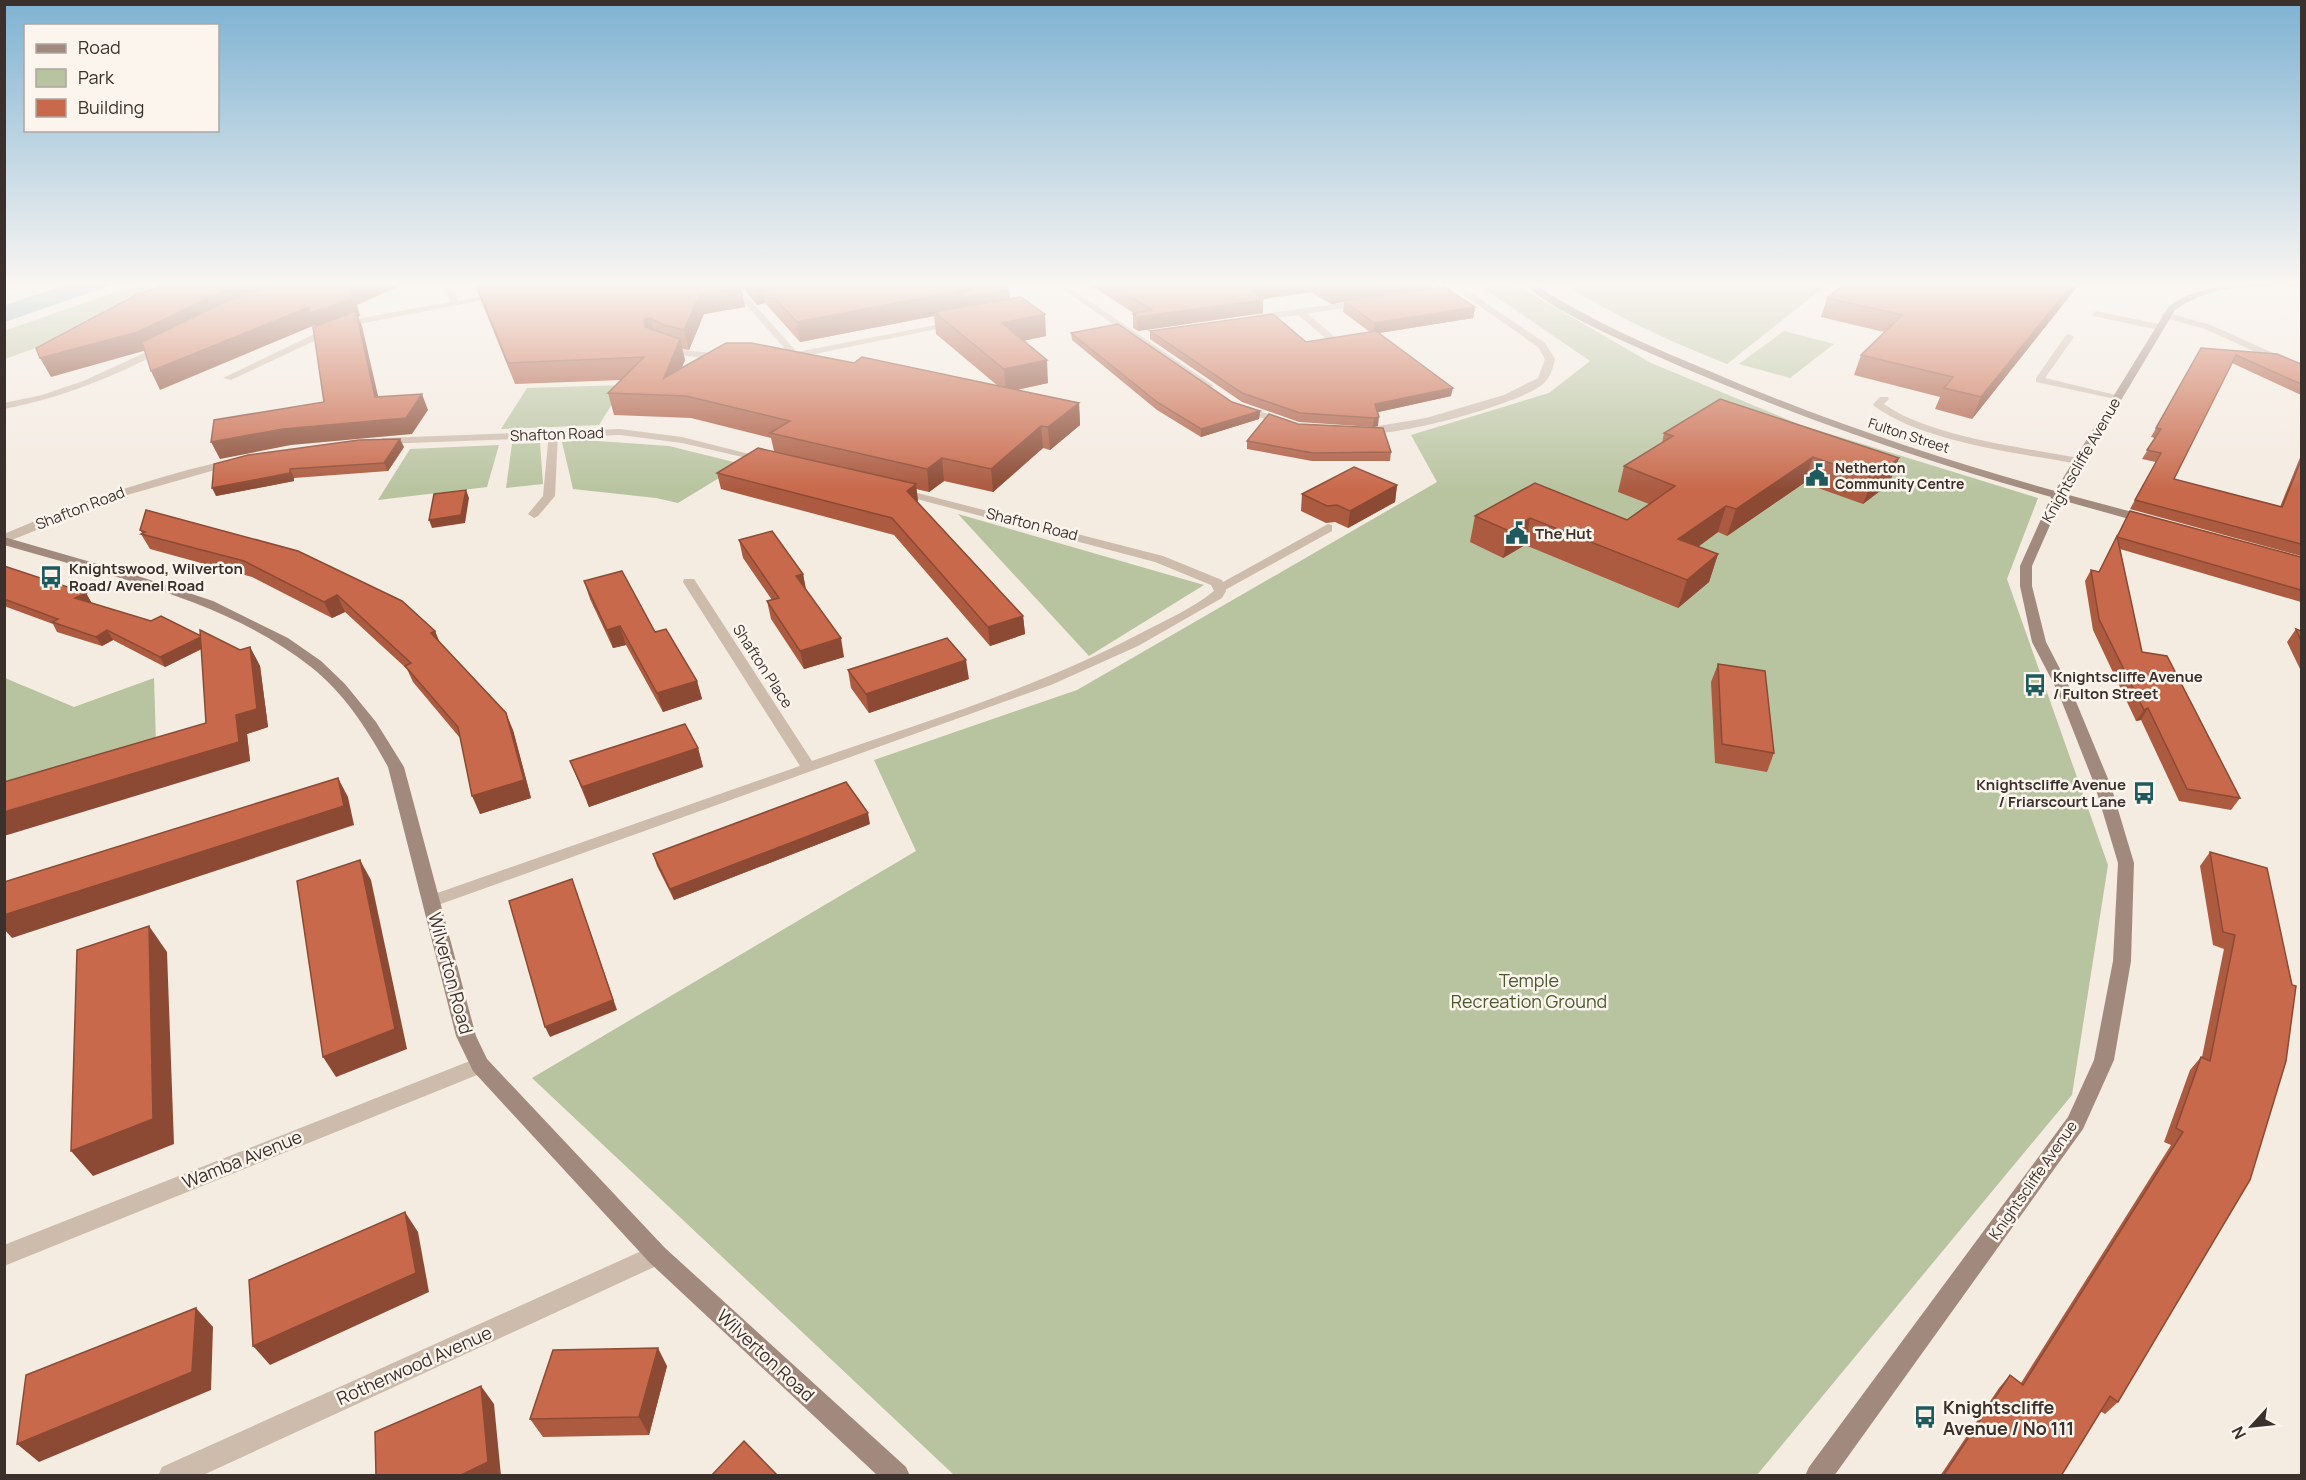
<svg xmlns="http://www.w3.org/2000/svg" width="2306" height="1480" font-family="Manrope,sans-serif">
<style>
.green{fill:#b8c4a0}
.water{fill:#7fb0b2}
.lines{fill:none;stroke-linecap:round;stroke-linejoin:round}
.lane{fill:#cdbbac;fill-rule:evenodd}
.street{fill:#cdbbac;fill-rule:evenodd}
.secondary{fill:#a18a7d;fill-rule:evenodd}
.wall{fill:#ac5a40}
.shaded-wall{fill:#8c4a34}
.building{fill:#c8694b;stroke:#8c4a34;stroke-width:1.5}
.labels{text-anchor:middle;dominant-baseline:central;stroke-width:5;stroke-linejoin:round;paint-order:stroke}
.far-street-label{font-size:14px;fill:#3b302b;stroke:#fbf5ee}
.far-poi-label{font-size:14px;font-weight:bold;fill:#3b302b;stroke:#fbf5ee;text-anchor:start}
.street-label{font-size:15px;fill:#3b302b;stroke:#fbf5ee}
.poi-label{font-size:15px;font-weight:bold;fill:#3b302b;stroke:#fbf5ee;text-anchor:start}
.near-street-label{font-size:18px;fill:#3b302b;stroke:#fbf5ee}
.near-park-label{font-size:18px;fill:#4a5a2e;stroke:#fbf5ee}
.near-poi-label{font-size:18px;font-weight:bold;fill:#3b302b;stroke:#fbf5ee;text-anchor:start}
</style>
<rect width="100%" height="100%" fill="#f4ebe1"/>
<g class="green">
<polygon points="141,283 214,283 5,359 4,331"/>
<polygon points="1476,283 1513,283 1651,363 1801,425 2038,498 2007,579 2108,865 2072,1095 1757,1475 954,1475 532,1078 916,851 874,760 1077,690 1437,482 1411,435 1549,393 1590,361"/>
<path d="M1562,283H1829L1727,364C1669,341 1614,316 1562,283Z"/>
<polygon points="1784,331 1834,344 1790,378 1739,364"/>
<polygon points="624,385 599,425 501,429 527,388"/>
<polygon points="584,440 669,446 742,464 678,503 656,498 573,489 562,442"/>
<polygon points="540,443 543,484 506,488 512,444"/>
<polygon points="499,445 487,487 378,500 410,449"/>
<polygon points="958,514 1204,585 1089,656"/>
<polygon points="5,678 74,707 154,678 156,743 5,787"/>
</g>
<polygon class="water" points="72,283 117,283 5,322 5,305"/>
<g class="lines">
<g class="lane">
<polygon points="444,283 452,283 458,301 500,293 504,296 359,324 329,334 231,380 223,378 323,330 357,319 450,302"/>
<polygon points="727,283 735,283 797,352 956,321 961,324 795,358 792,357"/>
<polygon points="1297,310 1303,310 1335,337 1335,341 1329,341 1297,314"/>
<polygon points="2096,311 2159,324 2164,327 2159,330 2093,316 2093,312"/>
<polygon points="2069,334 2074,337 2045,378 2120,396 2120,400 2036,382 2036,378 2066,335"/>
<polygon points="664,348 720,354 725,357 720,360 661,353 659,351"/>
<path d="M1880,397H1888L1889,399L1884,404C1930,437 2022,447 2078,458L2083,461L2078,464C2018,453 1923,442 1874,406L1873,404Z"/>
<polygon points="549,432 558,434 555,496 538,516 534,518 528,514 543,496"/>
<polygon points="1328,524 1332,525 1332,531 1225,590 1215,590 1214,587"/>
</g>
<g class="street">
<polygon points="19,283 31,283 4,292 4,287"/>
<polygon points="1054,283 1063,283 1214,386 1205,388"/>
<path d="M1447,283H1456L1545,343L1555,359C1553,368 1551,377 1543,384C1520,404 1390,439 1360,433V429L1426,418L1504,395L1538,378L1545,359L1538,347Z"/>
<polygon points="1363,300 1367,303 1366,305 1256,321 1252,318 1256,315"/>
<polygon points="2165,312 2211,325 2302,366 2302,373 2205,329 2162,317 2161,315"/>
<path d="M164,344L169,347L167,349C115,376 62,398 4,409V403L42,395L83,381Z"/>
<polygon points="1241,405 1291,421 1292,423 1287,426 1237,410 1236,408"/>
<polygon points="620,429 682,437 769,459 764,462 682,443 620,435 383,444 378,441 383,438"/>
<path d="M232,459L236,460V464L120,497L4,543V534C78,502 154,477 232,459Z"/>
<path d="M898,488L1163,556L1222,580L1226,591L1222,598L1138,646L1051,685L438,905H426L423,901L426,897L800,766L683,582L684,579H694L812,761C923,722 1038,688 1143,632C1166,620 1193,608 1214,591L1211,585L1155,562L894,493V489Z"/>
<polygon points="480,1057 487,1059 490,1065 487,1071 4,1266 4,1245"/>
<polygon points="657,1244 665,1248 668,1255 665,1262 201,1476 158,1476 162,1467"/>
</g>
<g class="secondary">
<path d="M1523,283H1532C1587,319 1647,345 1707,370C1820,419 1936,458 2055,491L2169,306C2210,279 2255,283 2302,283V286C2257,285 2213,284 2175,310L2065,494L2151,517L2153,520L2147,524L2061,500L2032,566V586L2046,642L2072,692L2111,786L2134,863L2131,961L2114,1060L2083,1129L1834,1476H1805L1809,1467L2068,1117L2094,1060L2113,961L2118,863L2095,786L2058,692L2032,642L2020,586V566L2051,497C1914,458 1780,411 1650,353C1614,337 1550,309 1523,283Z"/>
<path d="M4,537L129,573L213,601L288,638L321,661L345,684L376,722L404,767L476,1036L487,1059L665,1248L906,1467L910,1476H878L649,1262L473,1071L456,1036L388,767C368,730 344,693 311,667C224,598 108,576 4,545Z"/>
</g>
</g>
<g class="wall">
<polygon points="474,283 737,283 745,307 704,314 689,350 682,349 685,360 682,367 854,363 998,386 936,334 934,316 800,342 765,303 757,305 738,283 1001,283 1009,289 1010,299 1046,336 1023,341 1048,383 1017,390 1079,403 1080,425 1050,450 1043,448 993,492 944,481 929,492 916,489 918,501 917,502 1023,616 1025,634 990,646 894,535 721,489 717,473 774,451 771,438 691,418 614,415 608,393 622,380 515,384"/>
<polygon points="1085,283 1432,283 1431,289 1475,307 1473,318 1379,333 1451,396 1378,412 1378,426 1373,427 1299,422 1242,402 1150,339 1150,331 1306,342 1370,332 1343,312 1344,302 1331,304 1311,292 1263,299 1263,313 1138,331 1133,328 1133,314 1135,314 1095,288 1091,289"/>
<polygon points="2080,283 1972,419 1935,409 1940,397 1854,375 1861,355 1884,332 1821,317 1827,298"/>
<polygon points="1071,333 1232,402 1260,411 1259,419 1201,437 1157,410 1072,340"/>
<polygon points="2201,348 2301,364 2301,395 2232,363 2174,479 2280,507 2301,455 2301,556 2130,509 2156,462 2142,459 2155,438 2151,437"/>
<polygon points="1298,424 1391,452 1390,461 1312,461 1247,449 1247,441"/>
<polygon points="1664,433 1899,458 1889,484 1863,504 1804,483 1727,536 1718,532 1698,547 1718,554 1709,582 1678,608 1525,545 1503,558 1470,542 1475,516 1627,520 1649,504 1618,492 1624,466 1662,443"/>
<polygon points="404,447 388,471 294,478 294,481 216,496 214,464"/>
<polygon points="1397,485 1395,502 1348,528 1335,522 1326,523 1301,511 1302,494"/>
<polygon points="146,510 435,631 439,642 513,730 531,798 480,814 460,738 413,682 407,669 345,612 332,618 252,577 150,549 141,534 142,533 140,530"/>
<polygon points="2130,511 2301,557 2301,602 2120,549 2142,652 2240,798 2231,810 2179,801 2141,720 2136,721 2093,630 2085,581 2091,570 2099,572"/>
<polygon points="739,540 803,574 806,589 844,657 804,669 771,619 767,601 772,600 743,558"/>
<polygon points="4,566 86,593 91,602 90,603 201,636 240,650 250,647 260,666 268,727 247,734 250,761 206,723 202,649 165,667 113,640 102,646 57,632 53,624 4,606"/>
<polygon points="584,581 655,632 697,681 702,699 663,712 626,645 613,648 590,599"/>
<polygon points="2296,629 2301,631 2301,671 2287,642"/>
<polygon points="1718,664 1774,753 1767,772 1715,763 1711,682"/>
<polygon points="848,670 969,679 869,713 851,688"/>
<polygon points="698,748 703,767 589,807 570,761"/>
<polygon points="870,824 674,900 657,866 653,854"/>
<polygon points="2210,852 2267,868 2118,1402 2105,1414 2100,1411 2061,1476 1940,1476 1999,1388 2010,1375 2021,1383 2171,1145 2164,1142 2190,1070 2201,1057 2202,1057 2224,949 2213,945 2200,866"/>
<polygon points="667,1366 649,1435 543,1437 530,1419"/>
</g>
<g class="shaded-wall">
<polygon points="251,283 312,283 147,350 51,377 40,358 219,293"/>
<polygon points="362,283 407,283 357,305 360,316 358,317 362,326 382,413 317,330 315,325 160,390 151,371"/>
<polygon points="1090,283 1095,283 1095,288 1091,289"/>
<polygon points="1287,283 1312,283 1311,292 1249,301 1250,288"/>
<polygon points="1389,283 1432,283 1431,290 1331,304 1333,290"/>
<polygon points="2073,283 2080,283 1972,419 1981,397"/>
<polygon points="761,284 765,303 757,305 754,285"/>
<polygon points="741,287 745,307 704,314 689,350 684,330 700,294"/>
<polygon points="973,288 1009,289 1011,309 934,312 934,316 800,342 797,322"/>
<polygon points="1263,300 1263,313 1138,331 1137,317"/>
<polygon points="1475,307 1473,318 1373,334 1374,323"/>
<polygon points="1045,314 1046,336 1003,345 1002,323"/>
<polygon points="650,318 655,338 645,327 644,319"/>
<polygon points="680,339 685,360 670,395 664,378"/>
<polygon points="1047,360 1048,383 1006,392 1004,369"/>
<polygon points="1453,388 1451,396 1374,413 1375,404"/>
<polygon points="422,394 428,410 412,434 291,445 220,459 211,442"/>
<polygon points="1079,403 1080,425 1050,450 1048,427"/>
<polygon points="1260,411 1259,419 1201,437 1201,429"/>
<polygon points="1379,417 1378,426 1373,427 1374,418"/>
<polygon points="1041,426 1043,448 993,492 991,469"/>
<polygon points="400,439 404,447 388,471 384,463"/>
<polygon points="1813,457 1804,483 1727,536 1736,509"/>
<polygon points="942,458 944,481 929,492 927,469"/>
<polygon points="1899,458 1889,484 1863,504 1873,478"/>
<polygon points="290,469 294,478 294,481 216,496 212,488"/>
<polygon points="916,484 918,501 909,508 907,491"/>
<polygon points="1397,485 1395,502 1348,528 1350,511"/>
<polygon points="466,490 469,498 465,523 432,528 429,520"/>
<polygon points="1726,506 1718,532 1670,567 1678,539"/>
<polygon points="1530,518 1525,545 1503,558 1509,531"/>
<polygon points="1718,554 1709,582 1678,608 1687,580"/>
<polygon points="803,574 806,592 796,576"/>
<polygon points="86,593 91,602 81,607 75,598"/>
<polygon points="337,595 345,612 332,618 324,602"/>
<polygon points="1023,616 1025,634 990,646 988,627"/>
<polygon points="620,626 626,645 613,648 607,630"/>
<polygon points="107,630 113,640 102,646 96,637"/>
<polygon points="435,631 442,648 431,633"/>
<polygon points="202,637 207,646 165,667 160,657"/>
<polygon points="841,638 844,657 804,669 800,651"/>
<polygon points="250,647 260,666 268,727 247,734 250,761 4,836 4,812 236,715"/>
<polygon points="966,660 969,679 869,713 866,694"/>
<polygon points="697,681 702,699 663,712 657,693"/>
<polygon points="2148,708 2141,720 2136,721 2144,710"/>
<polygon points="506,713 513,730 531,798 480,814 472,796"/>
<polygon points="698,748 703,767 589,807 582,787"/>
<polygon points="338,778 348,797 354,825 12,938 4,929 4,915"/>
<polygon points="868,813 870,824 674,900 670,889"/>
<polygon points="360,860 371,880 407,1049 336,1077 323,1057"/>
<polygon points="572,879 617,1010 550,1037 545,1027"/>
<polygon points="149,926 167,952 174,1144 93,1176 71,1151"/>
<polygon points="405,1212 418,1232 429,1292 270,1365 253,1346"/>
<polygon points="196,1308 213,1327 211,1390 39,1462 17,1444"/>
<polygon points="658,1348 667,1366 649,1435 639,1417"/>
<polygon points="481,1386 494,1404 501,1476 459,1476"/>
</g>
<g class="building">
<polygon points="175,283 251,283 219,293 138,332 40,358 36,348 140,293"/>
<polygon points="280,283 362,283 350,287 353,299 310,313 309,307 151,371 142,342 227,301"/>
<polygon points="486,283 737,283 741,287 700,294 684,330 664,325 650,318 644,319 645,327 680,339 664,378 726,343 751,343 854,363 862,357 1079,403 1048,427 1041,426 991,469 942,458 927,469 770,433 790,421 686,396 608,393 644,357 508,363 476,284"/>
<polygon points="751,283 1001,283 1009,289 956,299 973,288 797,322 761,284 754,285"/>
<polygon points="1108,283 1287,283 1250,288 1263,300 1137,317 1133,314 1152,310"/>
<polygon points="1318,283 1389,283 1333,290"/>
<polygon points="1845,283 2073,283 1981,397 1944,388 1953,377 1861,355 1902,315 1827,298"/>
<polygon points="1444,287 1475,307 1374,323 1344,301"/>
<polygon points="1021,297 1045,314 1002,323 1047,360 1004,369 934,312"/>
<polygon points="356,311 375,397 422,394 406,418 283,429 211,442 214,420 324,402 313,327"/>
<polygon points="1273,314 1306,342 1376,331 1453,388 1375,404 1379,417 1374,418 1300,413 1242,393 1150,331"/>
<polygon points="1118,324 1232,402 1260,411 1201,429 1157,402 1071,333"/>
<polygon points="2201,348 2277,354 2301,364 2301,384 2236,355 2174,479 2282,507 2301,460 2301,544 2135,500 2161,453 2147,450 2161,429 2156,428"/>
<polygon points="1720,399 1899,458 1873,478 1813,457 1736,509 1726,506 1678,539 1718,554 1687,580 1530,518 1509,531 1475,516 1535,483 1627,520 1675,486 1624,466 1673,436 1664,433"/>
<polygon points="1269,414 1298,424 1383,428 1391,452 1313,453 1247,441"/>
<polygon points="400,439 384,463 290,469 290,473 212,488 214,464 248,455 359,440"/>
<polygon points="758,448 916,484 907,491 1023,616 988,627 892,518 717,473"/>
<polygon points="1354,467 1397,485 1350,511 1337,505 1327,506 1302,494"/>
<polygon points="466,490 461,515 429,520 434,494"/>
<polygon points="146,510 298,551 402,601 435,631 431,633 506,713 524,780 472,796 458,727 405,666 411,663 337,595 324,602 244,561 141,534 145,532 140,530"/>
<polygon points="2130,511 2301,557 2301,590 2117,537"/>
<polygon points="772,531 803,574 796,576 841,638 800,651 767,601 779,598 739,540"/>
<polygon points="2117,536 2142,652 2167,656 2240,798 2187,789 2148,708 2144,710 2099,619 2091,570 2099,572"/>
<polygon points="4,566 86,593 75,598 151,621 161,616 201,636 201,637 160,657 107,630 96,637 52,622 58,619 4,599"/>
<polygon points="622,571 655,632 666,629 697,681 657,693 620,626 607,630 584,581"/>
<polygon points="2296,629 2301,631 2301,641"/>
<polygon points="200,630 240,650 250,647 257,709 236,715 239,742 4,812 4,782 206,723"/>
<polygon points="947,638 966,660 866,694 848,670"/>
<polygon points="1718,664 1765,671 1774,753 1722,744"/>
<polygon points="685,724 698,748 582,787 570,761"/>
<polygon points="338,778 344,806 4,915 4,882"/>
<polygon points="846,782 868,813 670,889 653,854"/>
<polygon points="2210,852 2267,868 2292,985 2296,986 2286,1061 2250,1180 2118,1402 2110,1396 2061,1476 1943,1476 2010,1375 2023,1385 2183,1132 2176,1128 2201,1057 2210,1061 2235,935 2223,932"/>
<polygon points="360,860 395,1029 323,1057 297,881"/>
<polygon points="572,879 613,1000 545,1027 509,901"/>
<polygon points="149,926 153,1119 71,1151 77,950"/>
<polygon points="405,1212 416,1273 253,1346 249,1280"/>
<polygon points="196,1308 192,1372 17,1444 26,1375"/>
<polygon points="658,1348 639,1417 530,1419 553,1350"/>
<polygon points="481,1386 488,1462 459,1476 376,1476 375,1432"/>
<polygon points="744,1441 778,1476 711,1476"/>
</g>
<linearGradient id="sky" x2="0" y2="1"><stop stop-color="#7eb2d2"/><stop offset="0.58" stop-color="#faf6f2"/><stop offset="1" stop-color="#faf6f2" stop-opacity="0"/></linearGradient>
<rect width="2306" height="490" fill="url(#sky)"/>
<defs>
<g id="civic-bare" transform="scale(1.8)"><path d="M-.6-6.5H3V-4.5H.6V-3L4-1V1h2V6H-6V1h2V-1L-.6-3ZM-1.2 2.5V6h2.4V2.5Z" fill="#1f5a5e" stroke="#fbf5ee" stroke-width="2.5" paint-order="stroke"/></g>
<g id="bus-bare" transform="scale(1.8)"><path d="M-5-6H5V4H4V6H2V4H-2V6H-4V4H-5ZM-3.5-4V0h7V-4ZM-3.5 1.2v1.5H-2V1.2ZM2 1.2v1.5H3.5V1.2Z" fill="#1f5a5e" stroke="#fbf5ee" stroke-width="2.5" paint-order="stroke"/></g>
</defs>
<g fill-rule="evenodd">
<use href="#civic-bare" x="1817" y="475"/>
<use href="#civic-bare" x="1517" y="533"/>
<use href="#bus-bare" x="51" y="577"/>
<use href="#bus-bare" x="2035" y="685"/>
<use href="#bus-bare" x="2144" y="793"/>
<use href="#bus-bare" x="1925" y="1417"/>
</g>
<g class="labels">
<g class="far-street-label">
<text transform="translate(1909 435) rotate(18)">Fulton Street</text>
</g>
<g class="far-poi-label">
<text x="1835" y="467">Netherton<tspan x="1835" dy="16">Community Centre</tspan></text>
</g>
<g class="street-label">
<text transform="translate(557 434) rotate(-2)">Shafton Road</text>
<text transform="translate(2081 460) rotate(-60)">Knightscliffe Avenue</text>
<text transform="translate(80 508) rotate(-21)">Shafton Road</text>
<text transform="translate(1032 524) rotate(14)">Shafton Road</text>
<text transform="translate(763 666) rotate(57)">Shafton Place</text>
<text transform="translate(2033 1180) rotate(-55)">Knightscliffe Avenue</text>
</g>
<g class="poi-label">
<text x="1535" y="533">The Hut</text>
<text x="69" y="568">Knightswood, Wilverton<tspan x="69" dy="17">Road/ Avenel Road</tspan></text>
<text x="2053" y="676">Knightscliffe Avenue<tspan x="2053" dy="17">/ Fulton Street</tspan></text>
<text x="2126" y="784" text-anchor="end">Knightscliffe Avenue<tspan x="2126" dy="17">/ Friarscourt Lane</tspan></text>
</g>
<g class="near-street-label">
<text transform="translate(451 973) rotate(75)">Wilverton Road</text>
<text transform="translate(242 1159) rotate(-22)">Wamba Avenue</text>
<text transform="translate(766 1355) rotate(43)">Wilverton Road</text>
<text transform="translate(414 1365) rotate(-24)">Rotherwood Avenue</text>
</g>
<g class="near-park-label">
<text x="1529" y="980">Temple<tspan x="1529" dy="21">Recreation Ground</tspan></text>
</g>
<g class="near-poi-label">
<text x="1943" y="1407">Knightscliffe<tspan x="1943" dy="21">Avenue / No 111</tspan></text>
</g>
</g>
<rect width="2306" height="1480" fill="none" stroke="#3b302b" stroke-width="12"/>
<rect x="24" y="24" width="195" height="108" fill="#fbf5ee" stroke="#aea6a0" stroke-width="1.5"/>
<rect x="36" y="44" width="30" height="9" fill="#a18a7d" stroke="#aea6a0" stroke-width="1.5"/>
<text x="78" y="54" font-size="18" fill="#3b302b">Road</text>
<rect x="36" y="69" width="30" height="18" fill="#b8c4a0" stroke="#aea6a0" stroke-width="1.5"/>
<text x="78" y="84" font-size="18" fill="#3b302b">Park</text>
<rect x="36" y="99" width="30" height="18" fill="#c8694b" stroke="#aea6a0" stroke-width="1.5"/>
<text x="78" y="114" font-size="18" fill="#3b302b">Building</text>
<g transform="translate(2252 1426) rotate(243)" stroke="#fbf5ee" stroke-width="4.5" paint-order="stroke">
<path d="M0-4.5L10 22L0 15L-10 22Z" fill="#3b302b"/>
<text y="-9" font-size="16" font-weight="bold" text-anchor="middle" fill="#3b302b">N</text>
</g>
</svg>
